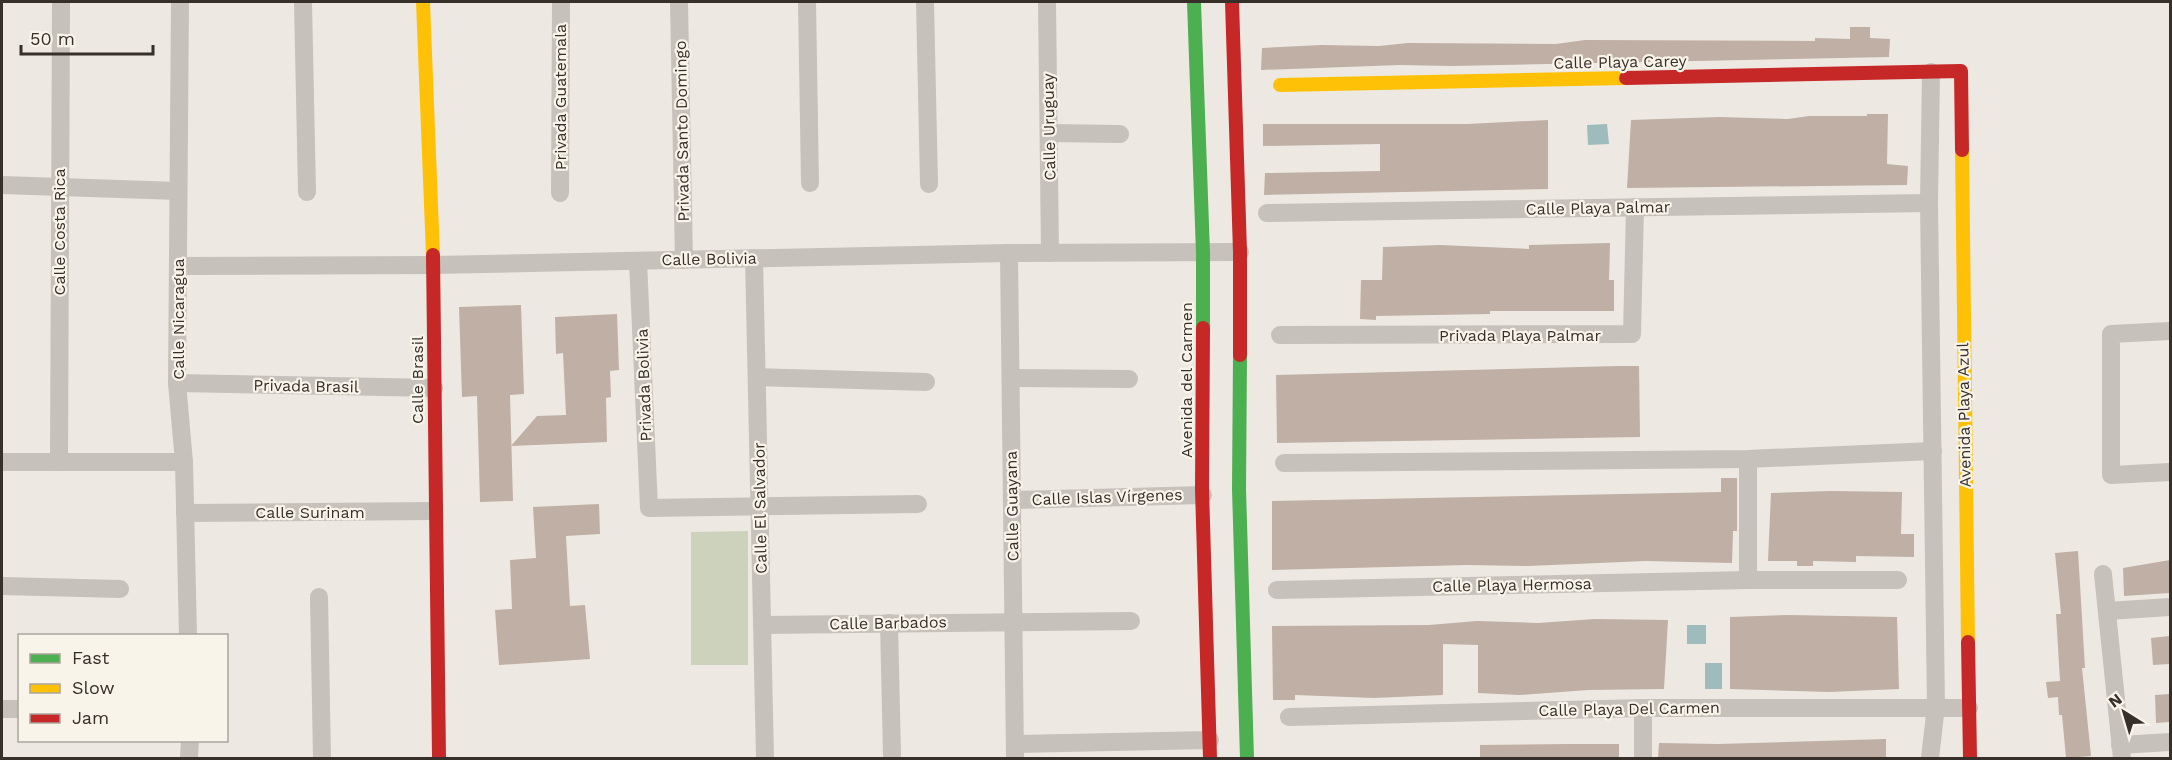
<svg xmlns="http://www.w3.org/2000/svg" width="2172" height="760" font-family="'Work Sans',sans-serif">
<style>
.green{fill:#cdd2bd}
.water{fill:#9fbcbd}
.building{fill:#c0afa4}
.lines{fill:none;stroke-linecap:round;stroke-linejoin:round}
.street{stroke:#c6c1bb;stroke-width:18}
.fast{stroke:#4caf50;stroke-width:14}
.slow{stroke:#ffc107;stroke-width:14}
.jam{stroke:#c62828;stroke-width:14}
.labels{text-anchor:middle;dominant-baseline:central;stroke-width:4.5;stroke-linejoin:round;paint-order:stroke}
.street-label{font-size:16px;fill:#372f29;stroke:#f9f4ea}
</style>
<rect width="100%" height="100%" fill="#ede9e2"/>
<polygon class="green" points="748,531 748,665 691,665 691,532"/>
<g class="water">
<polygon points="1607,124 1609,144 1588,145 1587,125"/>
<rect x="1687" y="625" width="19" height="19"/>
<rect x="1705" y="663" width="17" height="26"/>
</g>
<g class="building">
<polygon points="1850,27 1870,27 1870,38 1890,39 1889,57 1452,66 1400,65 1261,70 1262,48 1321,45 1379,46 1408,43 1556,44 1585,40 1815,41 1815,38 1850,39"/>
<polygon points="1867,114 1888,114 1887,164 1908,166 1907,185 1627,188 1631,120 1719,117 1788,119 1809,116 1867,116"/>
<polygon points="1548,120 1548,189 1264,195 1265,173 1380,171 1380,144 1263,146 1263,124 1467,124"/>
<polygon points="1610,243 1609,280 1614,280 1614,311 1490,311 1490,314 1376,316 1376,320 1360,319 1361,280 1382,280 1383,247 1440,245 1529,249 1529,245"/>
<polygon points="521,305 524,394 510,395 513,501 480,502 477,396 462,397 459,307"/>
<polygon points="617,314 619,370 610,371 611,397 606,398 607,442 511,446 537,416 566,415 563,353 556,354 555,317"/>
<polygon points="1618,366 1639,366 1640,437 1277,443 1276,375"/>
<polygon points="1721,478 1737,478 1737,531 1733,531 1732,563 1646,561 1528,566 1467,565 1272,570 1272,501 1721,492"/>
<polygon points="1830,491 1902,492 1901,534 1914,534 1914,557 1856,556 1856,562 1813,561 1813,566 1797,566 1797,561 1768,561 1771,493"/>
<polygon points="599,504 600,534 566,536 570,606 585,605 590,659 499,665 495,610 512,609 510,560 536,558 533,507"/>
<polygon points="2078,551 2085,668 2082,668 2091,756 2066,758 2062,715 2059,715 2058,697 2048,698 2046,682 2060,681 2056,614 2061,614 2055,553"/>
<polygon points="2170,560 2170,593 2124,596 2123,568"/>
<polygon points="1789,615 1897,617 1899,689 1829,692 1730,689 1730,617"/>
<polygon points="1595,619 1668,620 1664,689 1588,690 1519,695 1478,693 1478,645 1443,644 1443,695 1374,698 1295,695 1295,700 1273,700 1272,626 1429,625 1477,621 1538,623"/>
<polygon points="2170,636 2170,664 2153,665 2151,638"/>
<polygon points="2170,694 2170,722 2156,723 2155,695"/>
<polygon points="1886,739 1886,759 1658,759 1659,743 1718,744"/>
<polygon points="1568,744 1619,744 1619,759 1480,759 1480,745"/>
</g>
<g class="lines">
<g class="street">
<polyline points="180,2 177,383 184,462 188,636"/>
<polyline points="303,2 307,192"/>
<polyline points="679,2 684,260"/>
<polyline points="807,2 810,183"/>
<polyline points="925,2 929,184"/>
<polyline points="1047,2 1050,253"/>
<polyline points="1049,133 1120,134"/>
<polyline points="2,185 178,191"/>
<polyline points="560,193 561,2"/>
<polyline points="1267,213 1929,203"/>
<polyline points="1009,253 1015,758"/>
<polyline points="754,258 765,758"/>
<polyline points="638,261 649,508 918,504"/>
<polyline points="178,266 433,265 1009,253 1240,252"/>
<polyline points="2170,331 2111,334 2111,475 2170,472"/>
<polyline points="1280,335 1632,334 1635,207"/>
<polyline points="757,377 926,382"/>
<polyline points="1011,378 1129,379"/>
<polyline points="177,383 434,388"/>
<polyline points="1748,459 1748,580"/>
<polyline points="2,462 184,462"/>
<polyline points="59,462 61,2"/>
<polyline points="1284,463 1748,459 1933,451"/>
<polyline points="1012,500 1203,495"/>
<polyline points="185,513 434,511"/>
<polyline points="2103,574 2122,758"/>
<polyline points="2,586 120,589"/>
<polyline points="1277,590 1748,580 1898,580"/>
<polyline points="319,597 322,758"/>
<polyline points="2107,611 2170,607"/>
<polyline points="889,623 892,755"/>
<polyline points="762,625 1131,621"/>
<polyline points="1643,708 1643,758"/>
<polyline points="2,709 20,709"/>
<polyline points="1289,717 1643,708 1969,708"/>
<polyline points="1015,744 1210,740"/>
<polyline points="2120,745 2170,742"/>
<polyline points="189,758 190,740"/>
<polyline points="1930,758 1936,706 1929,203 1931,72"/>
</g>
<g class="fast">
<polyline points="1194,2 1203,253 1203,328"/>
<polyline points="1240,355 1239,489 1247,758"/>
</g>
<g class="slow">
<polyline points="423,2 433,255"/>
<polyline points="1280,85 1626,78"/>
<polyline points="1962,150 1968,642"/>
</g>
<g class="jam">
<polyline points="1232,2 1240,252 1240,355"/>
<polyline points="1626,78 1961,71 1962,150"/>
<polyline points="433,255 439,758"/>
<polyline points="1203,328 1202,489 1210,758"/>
<polyline points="1968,642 1970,758"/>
</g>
</g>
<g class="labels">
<g class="street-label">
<text transform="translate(1620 62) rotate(-1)">Calle Playa Carey</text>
<text transform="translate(560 97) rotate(-90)">Privada Guatemala</text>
<text transform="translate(1049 127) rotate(-91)">Calle Uruguay</text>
<text transform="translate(682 131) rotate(-91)">Privada Santo Domingo</text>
<text transform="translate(1598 208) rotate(-1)">Calle Playa Palmar</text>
<text transform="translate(59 232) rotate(-90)">Calle Costa Rica</text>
<text transform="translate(709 259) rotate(-1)">Calle Bolivia</text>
<text transform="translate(178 319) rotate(-90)">Calle Nicaragua</text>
<text x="1520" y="335">Privada Playa Palmar</text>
<text transform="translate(417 380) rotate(-90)">Calle Brasil</text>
<text transform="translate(1186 380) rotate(-90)">Avenida del Carmen</text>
<text transform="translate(644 385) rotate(-92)">Privada Bolivia</text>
<text transform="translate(306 386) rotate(1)">Privada Brasil</text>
<text transform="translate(1964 415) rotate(-91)">Avenida Playa Azul</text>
<text transform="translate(1107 497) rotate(-2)">Calle Islas Vírgenes</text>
<text transform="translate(1012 506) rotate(-91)">Calle Guayana</text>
<text transform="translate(760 508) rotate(-91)">Calle El Salvador</text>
<text x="310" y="512">Calle Surinam</text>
<text transform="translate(1512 585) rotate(-1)">Calle Playa Hermosa</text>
<text transform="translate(888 623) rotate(-1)">Calle Barbados</text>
<text transform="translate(1629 709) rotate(-1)">Calle Playa Del Carmen</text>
</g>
</g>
<rect width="2172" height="760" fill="none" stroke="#372f29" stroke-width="6"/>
<rect x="18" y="634" width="210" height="108" fill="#f9f4ea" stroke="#aba59d" stroke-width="1.5"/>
<rect x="30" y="654" width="30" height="9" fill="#4caf50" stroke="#aba59d" stroke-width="1.5"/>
<text x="72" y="664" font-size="18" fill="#372f29">Fast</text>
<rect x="30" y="684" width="30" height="9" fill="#ffc107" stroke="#aba59d" stroke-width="1.5"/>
<text x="72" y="694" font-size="18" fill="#372f29">Slow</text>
<rect x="30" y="714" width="30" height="9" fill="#c62828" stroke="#aba59d" stroke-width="1.5"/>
<text x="72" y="724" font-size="18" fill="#372f29">Jam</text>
<g transform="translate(2124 712) rotate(323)" stroke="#f9f4ea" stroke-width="4.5" paint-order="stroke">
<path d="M0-4.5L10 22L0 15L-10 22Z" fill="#372f29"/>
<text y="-9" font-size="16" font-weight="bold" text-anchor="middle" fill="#372f29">N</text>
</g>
<path d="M21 45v9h132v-9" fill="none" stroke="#372f29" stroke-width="3"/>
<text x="30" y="45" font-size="18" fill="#372f29" stroke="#f9f4ea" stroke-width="4.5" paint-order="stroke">50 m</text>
</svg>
